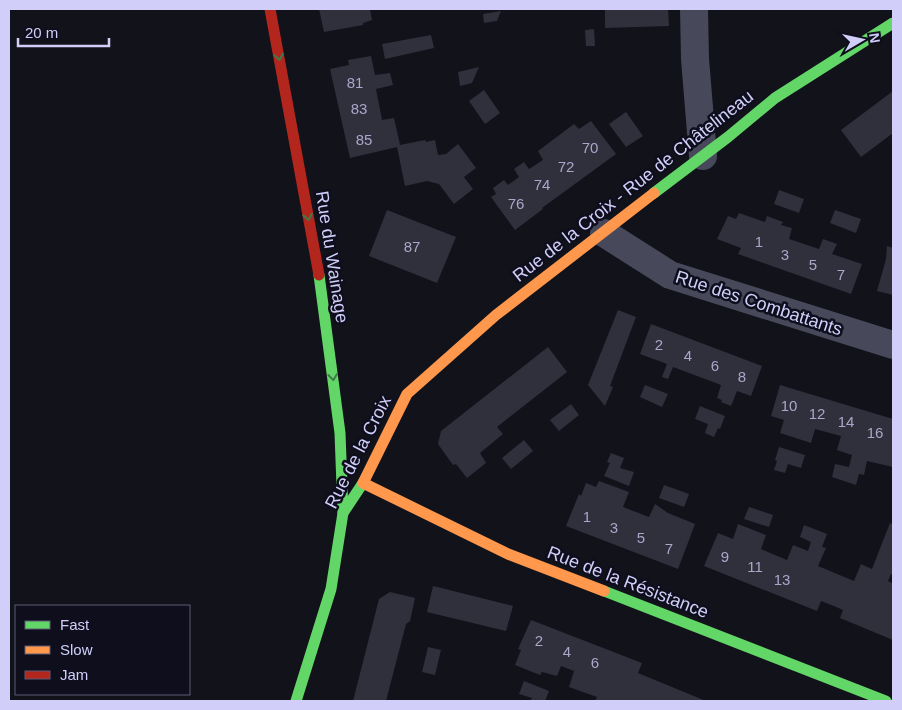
<svg xmlns="http://www.w3.org/2000/svg" width="902" height="710" font-family="Helvetica,sans-serif">
<style>
.building{fill:#302f3c}
.lines{fill:none;stroke-linecap:round;stroke-linejoin:round}
.street{stroke:#474859;stroke-width:28}
.fast{stroke:#63d668;stroke-width:11}
.slow{stroke:#ff974d;stroke-width:11}
.jam{stroke:#b3261e;stroke-width:11}
.oneway{stroke:#3d7c46}
.labels{text-anchor:middle;dominant-baseline:central;stroke-width:5;stroke-linejoin:round;paint-order:stroke}
.number-label{font-size:15px;fill:#a9a7ca}
.street-label{font-size:18px;fill:#d1cff9;stroke:#0f0e1d}
</style>
<rect width="100%" height="100%" fill="#12121a"/>
<g class="building">
<polygon points="319,9 370,9 372,20 363,23 363,25 324,32"/>
<polygon points="605,9 668,9 669,26 605,28"/>
<polygon points="501,11 497,21 484,23 483,14"/>
<polygon points="594,29 595,46 586,46 585,30"/>
<polygon points="431,35 434,48 385,59 382,44"/>
<polygon points="371,56 375,75 390,73 393,85 376,89 382,120 394,118 400,145 425,140 426,142 435,140 438,155 446,154 458,144 476,168 464,177 473,189 454,204 439,184 427,181 405,186 397,147 350,158 330,69 349,65 348,60"/>
<polygon points="479,67 472,83 460,86 458,72"/>
<polygon points="484,90 500,113 485,124 469,101"/>
<polygon points="893,91 893,133 861,157 841,130"/>
<polygon points="626,112 643,136 626,147 609,124"/>
<polygon points="591,121 616,154 542,208 543,209 515,230 491,197 496,194 493,188 504,180 508,185 519,177 514,169 524,162 529,169 543,160 538,151 574,124 579,129"/>
<polygon points="779,190 804,199 799,213 774,204"/>
<polygon points="387,210 456,237 437,283 369,256"/>
<polygon points="835,210 861,219 856,233 830,223"/>
<polygon points="739,213 765,222 767,216 783,222 781,225 792,228 789,239 819,249 823,239 837,244 832,254 862,264 851,294 738,254 741,248 717,239 728,216 736,219"/>
<polygon points="887,246 893,248 893,295 877,291 886,259"/>
<polygon points="618,310 636,317 610,386 613,387 605,406 588,385"/>
<polygon points="651,324 762,366 751,396 737,391 731,406 721,402 722,400 717,398 721,385 673,367 668,379 662,377 667,364 640,354"/>
<polygon points="548,347 567,372 497,427 503,434 480,453 486,463 467,478 456,464 453,465 438,444 441,431"/>
<polygon points="645,385 668,394 662,407 640,397"/>
<polygon points="780,385 893,419 893,467 867,461 864,475 859,474 856,485 832,477 835,464 849,467 852,455 837,450 841,436 815,429 811,443 780,433 784,420 771,416"/>
<polygon points="571,404 579,415 559,431 550,420"/>
<polygon points="700,406 725,416 720,429 718,428 714,437 705,433 708,424 695,419"/>
<polygon points="524,440 533,451 511,469 502,458"/>
<polygon points="779,447 805,455 801,468 788,464 785,473 774,470 777,461 775,460"/>
<polygon points="611,453 624,458 620,468 634,472 629,486 604,476 610,463 607,462"/>
<polygon points="599,481 629,492 623,507 649,517 655,504 668,513 695,524 678,569 566,526 579,494 581,496 586,483 596,487"/>
<polygon points="664,485 689,494 684,507 659,498"/>
<polygon points="749,507 773,515 769,527 744,519"/>
<polygon points="890,523 893,525 893,575 891,574 888,581 893,584 893,640 840,618 843,610 834,606 821,601 817,611 704,566 718,533 733,539 738,524 766,535 761,549 787,560 793,545 808,551 811,542 800,537 804,525 827,534 822,547 826,548 818,566 854,581 861,564 872,569"/>
<polygon points="433,586 513,606 506,631 427,612"/>
<polygon points="390,592 415,598 410,621 406,624 386,701 353,701 379,599"/>
<polygon points="531,620 642,663 638,673 706,701 619,701 614,700 614,701 595,701 597,697 569,687 574,671 561,666 557,676 542,672 540,675 515,665 521,650 518,649"/>
<polygon points="428,647 441,650 435,675 422,672"/>
<polygon points="524,681 549,691 545,701 530,701 532,698 519,694"/>
</g>
<g class="lines">
<g class="street">
<polyline points="694,9 695,59 703,156"/>
<polyline points="604,233 670,275 893,345"/>
</g>
<g class="fast">
<polyline points="654,193 728,137 775,98 893,23"/>
<polyline points="319,275 340,433 343,513"/>
<polyline points="604,591 886,701"/>
<polyline points="296,701 331,589 343,513 363,483"/>
</g>
<g class="slow">
<polyline points="363,483 508,554 604,591"/>
<polyline points="363,483 407,394 496,315 654,193"/>
</g>
<polyline class="jam" points="270,9 319,275"/>
</g>
<defs><path id="oneway-chevron" d="M-2-3.5L2.5 0L-2 3.5" fill="none" stroke-width="1.6" stroke-linecap="round" stroke-linejoin="round" transform="scale(1.25)"/></defs>
<g class="oneway">
<use href="#oneway-chevron" transform="translate(279 57) rotate(80)"/>
<use href="#oneway-chevron" transform="translate(308 217) rotate(80)"/>
<use href="#oneway-chevron" transform="translate(333 377) rotate(83)"/>
</g>
<g class="labels">
<g class="number-label">
<text x="355" y="82">81</text>
<text x="359" y="108">83</text>
<text x="364" y="139">85</text>
<text x="590" y="147">70</text>
<text x="566" y="166">72</text>
<text x="542" y="184">74</text>
<text x="516" y="203">76</text>
<text x="759" y="241">1</text>
<text x="412" y="246">87</text>
<text x="785" y="254">3</text>
<text x="813" y="264">5</text>
<text x="841" y="274">7</text>
<text x="659" y="344">2</text>
<text x="688" y="355">4</text>
<text x="715" y="365">6</text>
<text x="742" y="376">8</text>
<text x="789" y="405">10</text>
<text x="817" y="413">12</text>
<text x="846" y="421">14</text>
<text x="875" y="432">16</text>
<text x="587" y="516">1</text>
<text x="614" y="527">3</text>
<text x="641" y="537">5</text>
<text x="669" y="548">7</text>
<text x="725" y="556">9</text>
<text x="755" y="566">11</text>
<text x="782" y="579">13</text>
<text x="539" y="640">2</text>
<text x="567" y="651">4</text>
<text x="595" y="662">6</text>
</g>
<g class="street-label">
<text transform="translate(633 186) rotate(-38)">Rue de la Croix - Rue de Châtelineau</text>
<text transform="translate(332 257) rotate(81)">Rue du Wainage</text>
<text transform="translate(759 303) rotate(18)">Rue des Combattants</text>
<text transform="translate(358 452) rotate(-63)">Rue de la Croix</text>
<text transform="translate(628 582) rotate(21)">Rue de la Résistance</text>
</g>
</g>
<rect width="902" height="710" fill="none" stroke="#d1cff9" stroke-width="20"/>
<rect x="15" y="605" width="175" height="90" fill="#0f0e1d" stroke="#5d5b75"/>
<rect x="25" y="621" width="25" height="8" fill="#63d668" stroke="#5d5b75"/>
<text x="60" y="630" font-size="15" fill="#d1cff9">Fast</text>
<rect x="25" y="646" width="25" height="8" fill="#ff974d" stroke="#5d5b75"/>
<text x="60" y="655" font-size="15" fill="#d1cff9">Slow</text>
<rect x="25" y="671" width="25" height="8" fill="#b3261e" stroke="#5d5b75"/>
<text x="60" y="680" font-size="15" fill="#d1cff9">Jam</text>
<g transform="translate(862 40) rotate(81)" stroke="#0f0e1d" stroke-width="4" paint-order="stroke">
<path d="M0-4L9 19L0 12L-9 19Z" fill="#d1cff9"/>
<text y="-8" font-size="14" font-weight="bold" text-anchor="middle" fill="#d1cff9">N</text>
</g>
<path d="M18 38v8h91v-8" fill="none" stroke="#d1cff9" stroke-width="2.5"/>
<text x="25" y="38" font-size="15" fill="#d1cff9" stroke="#0f0e1d" stroke-width="4" paint-order="stroke">20 m</text>
</svg>
